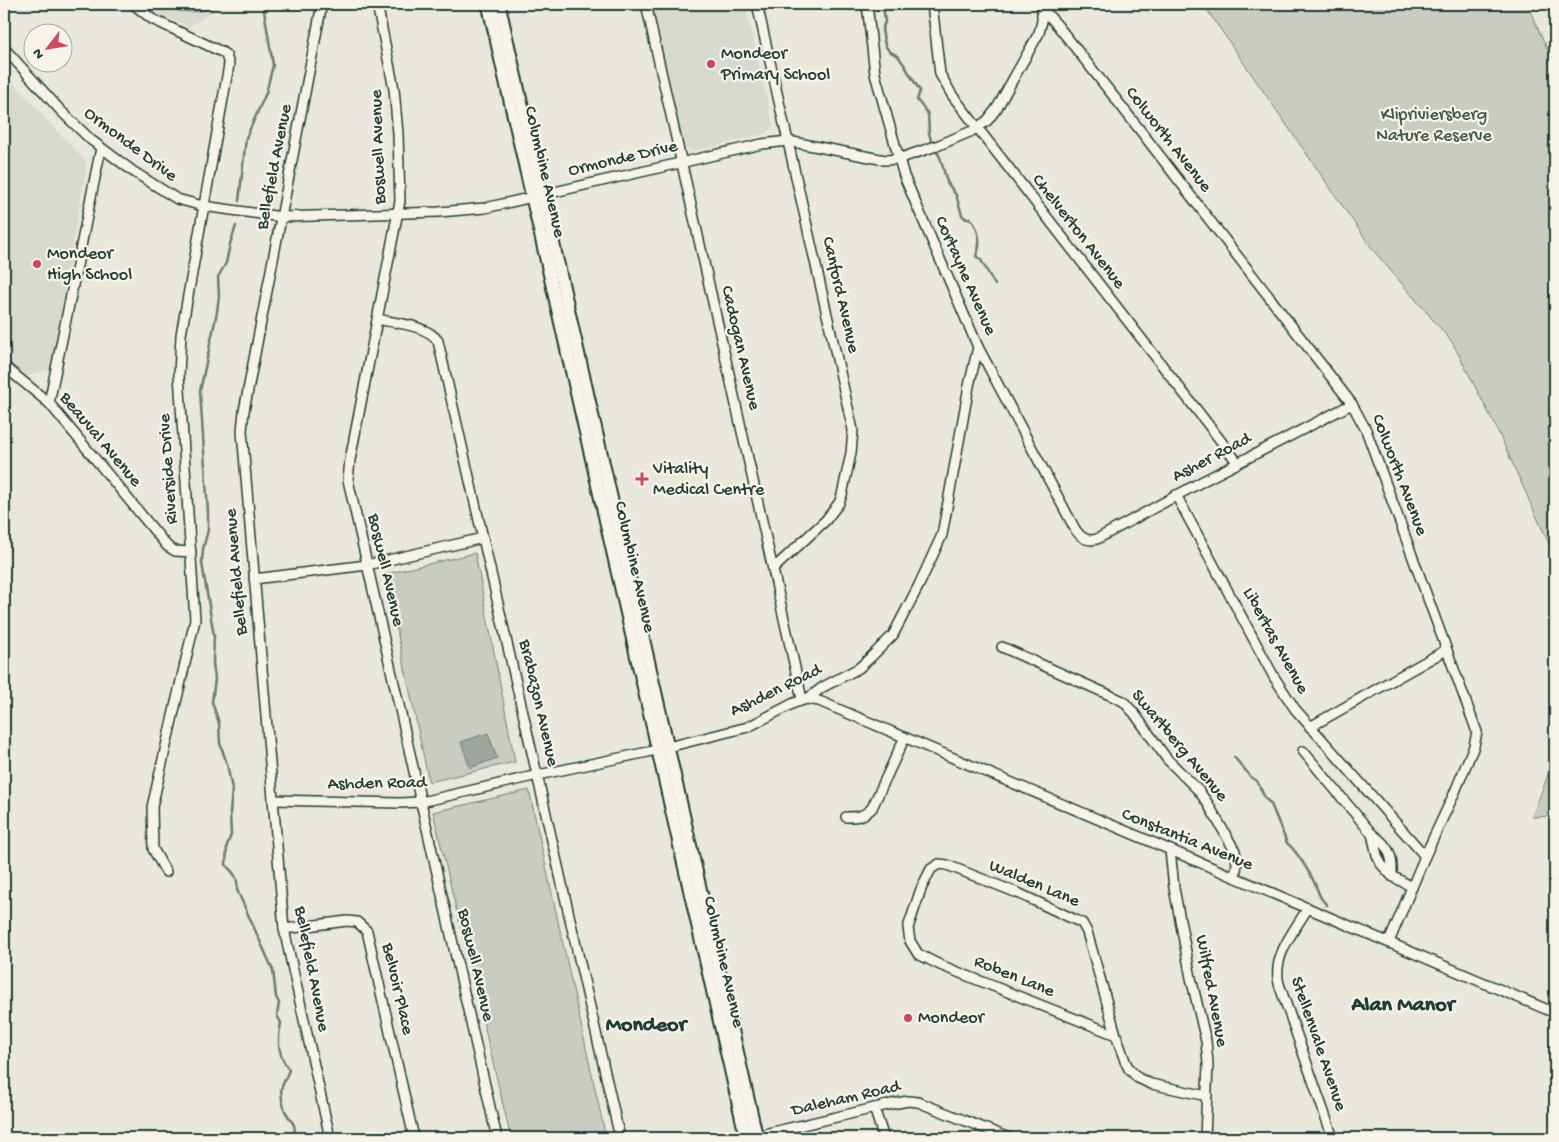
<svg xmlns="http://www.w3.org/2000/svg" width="1559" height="1142" font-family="'Gochi Hand',sans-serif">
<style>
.built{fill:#d9dacf}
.green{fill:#c8ccc1;stroke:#74847a}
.water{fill:#9ca69c;stroke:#6a7c72}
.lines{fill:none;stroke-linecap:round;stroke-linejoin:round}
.stream{stroke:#6a7c72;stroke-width:2.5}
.minor-casing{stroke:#1f3d34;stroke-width:12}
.major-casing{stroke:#1f3d34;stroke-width:15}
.minor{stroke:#f7f3e8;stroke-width:9}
.major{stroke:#f7f3e8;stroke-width:11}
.poi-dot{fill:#d1495b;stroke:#f7f3e8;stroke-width:2}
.labels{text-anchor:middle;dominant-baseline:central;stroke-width:4.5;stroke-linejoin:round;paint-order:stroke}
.poi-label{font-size:18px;fill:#1f3d34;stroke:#f7f3e8;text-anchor:start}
.park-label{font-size:18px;fill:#415a50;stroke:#f7f3e8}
.street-label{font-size:18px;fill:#1f3d34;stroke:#f7f3e8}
.district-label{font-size:22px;font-weight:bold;fill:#1f3d34;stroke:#f7f3e8}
</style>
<rect width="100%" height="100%" fill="#eae8dd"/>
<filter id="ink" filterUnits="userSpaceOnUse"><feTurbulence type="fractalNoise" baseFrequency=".02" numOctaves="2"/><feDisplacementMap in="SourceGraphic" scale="10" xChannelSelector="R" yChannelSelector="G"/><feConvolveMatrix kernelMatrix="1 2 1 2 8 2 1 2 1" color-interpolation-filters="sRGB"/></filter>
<g filter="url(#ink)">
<g class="built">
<polygon points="143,4 224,4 189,27 148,10"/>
<polygon points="649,4 745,4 773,125 767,133 692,152 680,142"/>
<polygon points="4,73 87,163 51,369 19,378 4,365"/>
</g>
<g class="green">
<path d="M159,4H218C202,15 176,14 159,4Z"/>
<polygon points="1203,4 1527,4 1555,66 1555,557 1495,425 1452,342 1373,250"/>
<polygon points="475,553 515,762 429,782 385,574"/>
<polygon points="1555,756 1555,816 1532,817"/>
<polygon points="529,790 606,1138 511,1138 433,812"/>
</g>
<polygon class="water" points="488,733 497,758 470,768 461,742"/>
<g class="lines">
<g class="stream">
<polyline points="883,4 885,22 882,30 885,45 889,51 898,56 903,63 920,91 917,100 928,114 929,133 932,144"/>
<path d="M935,149L940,157L947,182L956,195L962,215L966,219L970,218C979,228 982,244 976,256L981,260L995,285"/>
<polyline points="239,201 246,138 266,93 273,65 263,4"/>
<path d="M236,226L230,244L226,263L218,277L219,296L217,312L200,391L208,512V530L203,549L202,563L214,636L213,663L215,679L212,702L219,723L220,743L227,764L232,789L230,813L231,835L227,845L226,865C234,873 239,879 237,890L273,970L276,997L279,1003L277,1015L281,1023C277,1041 278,1055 289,1070L281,1089L282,1100L285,1111L294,1125L296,1138"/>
<path d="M1234,757L1251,777L1257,781L1265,798L1271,804L1287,843C1296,850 1310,873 1315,884C1319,893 1319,898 1327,905"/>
</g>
<g class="minor-casing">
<g id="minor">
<polyline points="133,4 152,19 222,52 226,55 229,65 181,335 179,375 195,620 152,807 153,849 166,872"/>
<polyline points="322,4 244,411 242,431 284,929 330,1138"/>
<polyline points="377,4 394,89 398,134 400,201 350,460 348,480 497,1138"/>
<polyline points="646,4 802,699"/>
<polyline points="757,4 853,430 851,453 842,495 839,503 826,520 773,569"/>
<path d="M867,4L875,74L904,176L978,347L1075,529C1081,538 1087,542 1097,539L1203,481L1352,404"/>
<polyline points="932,4 940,74 952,95 1238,463"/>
<polyline points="1042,8 1058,26 1122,107 1352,404 1366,430 1477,732 1474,746 1454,794 1425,856 1389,942"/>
<polyline points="4,48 61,111 91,140 134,172 177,199 203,206 282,217 439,212 485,208 762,144 788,141 885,160 898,159 939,145 972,131 987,121 997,108 1039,33 1042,21 1042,4"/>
<path d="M377,319C394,323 428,325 438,341L620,1138"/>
<polyline points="4,366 49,403 167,546 175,551 191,552"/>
<polyline points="49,403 101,148"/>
<polyline points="1176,495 1274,677 1295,709 1425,856"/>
<polyline points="254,579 367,565 483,538"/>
<polyline points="1002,647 1123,701 1134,713 1167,759 1199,791 1208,804 1235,851 1237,863 1235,877"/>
<polyline points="807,699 819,701 1555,1013"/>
<polyline points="1310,727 1446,650"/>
<polyline points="1303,751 1372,834 1377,855 1381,864 1392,876 1412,887"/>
<polyline points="273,800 399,803 421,802 538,775 648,752 748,727 794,703 807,699 823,687 859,668 871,657 893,635 919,585 942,535 969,386 978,347"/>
<path d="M846,817C858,817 863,817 872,808L904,739"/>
<path d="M1372,834C1389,846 1393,855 1392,876"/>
<polyline points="1170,850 1174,888 1191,978 1206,1041 1208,1064 1205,1138"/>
<path d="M1308,908C1294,931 1272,956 1279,984L1333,1138"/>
<polyline points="284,929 347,921 357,922 367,931 414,1138"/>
<polyline points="1116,1035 940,965 918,954 910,941 908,928 921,889 931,869 939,864 947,865 1020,894 1082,923 1087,932 1116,1035 1125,1061 1129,1069 1138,1078 1151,1084 1207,1096"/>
<polyline points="874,1108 884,1138"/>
<polyline points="751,1137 892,1104 908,1101 918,1102 1009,1138"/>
</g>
</g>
<g class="major-casing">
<g id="major">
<polyline points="488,4 746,1138"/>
<polyline points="499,4 757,1138"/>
</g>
</g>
<use href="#minor" class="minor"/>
<use href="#major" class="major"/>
</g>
</g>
<g class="poi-dot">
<circle cx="711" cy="64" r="5"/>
<circle cx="37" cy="264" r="5"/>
<path d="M639.5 471.5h5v5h5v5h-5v5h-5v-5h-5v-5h5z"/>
<circle cx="908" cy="1018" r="5"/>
</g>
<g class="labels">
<g class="poi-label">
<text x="721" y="54">Mondeor<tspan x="721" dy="21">Primary School</tspan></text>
<text x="47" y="254">Mondeor<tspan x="47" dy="21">High School</tspan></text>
<text x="653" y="469">Vitality<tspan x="653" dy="21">Medical Centre</tspan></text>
<text x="918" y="1018">Mondeor</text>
</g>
<g class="park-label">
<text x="1434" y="115">Klipriviersberg<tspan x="1434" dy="21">Nature Reserve</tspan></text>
</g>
<g class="street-label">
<text transform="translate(1168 140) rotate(52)">Colworth Avenue</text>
<text transform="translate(130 145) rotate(37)">Ormonde Drive</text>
<text transform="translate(379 147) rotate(-92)">Boswell Avenue</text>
<text transform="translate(623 159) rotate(-13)">Ormonde Drive</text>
<text transform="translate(275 167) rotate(-79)">Bellefield Avenue</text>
<text transform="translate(544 172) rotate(77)">Columbine Avenue</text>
<text transform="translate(1078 232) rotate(52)">Chelverton Avenue</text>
<text transform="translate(965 276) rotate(66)">Cortayne Avenue</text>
<text transform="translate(840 295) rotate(77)">Canford Avenue</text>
<text transform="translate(740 348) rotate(77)">Cadogan Avenue</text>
<text transform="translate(100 440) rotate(50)">Beauval Avenue</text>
<text transform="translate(1212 458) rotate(-28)">Asher Road</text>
<text transform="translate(169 469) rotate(-94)">Riverside Drive</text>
<text transform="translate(1399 475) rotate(69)">Colworth Avenue</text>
<text transform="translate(634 567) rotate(77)">Columbine Avenue</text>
<text transform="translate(385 570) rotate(77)">Boswell Avenue</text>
<text transform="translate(237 572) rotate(-95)">Bellefield Avenue</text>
<text transform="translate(1275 641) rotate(61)">Libertas Avenue</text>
<text transform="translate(776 691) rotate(-26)">Ashden Road</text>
<text transform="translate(538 703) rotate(77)">Brabazon Avenue</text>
<text transform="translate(1179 746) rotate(50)">Swartberg Avenue</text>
<text transform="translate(377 784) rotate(-1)">Ashden Road</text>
<text transform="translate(1187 840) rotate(22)">Constantia Avenue</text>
<text transform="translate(1034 884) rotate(23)">Walden Lane</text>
<text transform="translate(723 962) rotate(77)">Columbine Avenue</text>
<text transform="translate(475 965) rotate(77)">Boswell Avenue</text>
<text transform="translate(311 969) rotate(79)">Bellefield Avenue</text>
<text transform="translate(1014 977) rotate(22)">Roben Lane</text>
<text transform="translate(397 989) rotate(77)">Belvoir Place</text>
<text transform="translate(1211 991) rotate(79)">Wilfred Avenue</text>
<text transform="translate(1318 1044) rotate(71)">Stellenvale Avenue</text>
<text transform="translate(846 1099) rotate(-13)">Daleham Road</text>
</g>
<g class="district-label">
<text x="1403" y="1006">Alan Manor</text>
<text x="646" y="1026">Mondeor</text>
</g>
</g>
<rect width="1559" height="1142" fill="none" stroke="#f7f3e8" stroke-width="20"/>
<rect x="10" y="10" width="1539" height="1122" fill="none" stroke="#1f3d34" stroke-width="2" filter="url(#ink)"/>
<g transform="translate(48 48) rotate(239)"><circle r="24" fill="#f7f3e8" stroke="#a1aaa0"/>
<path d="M0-4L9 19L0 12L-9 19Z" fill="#d1495b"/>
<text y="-8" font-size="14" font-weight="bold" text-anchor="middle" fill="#1f3d34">N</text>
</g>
</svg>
